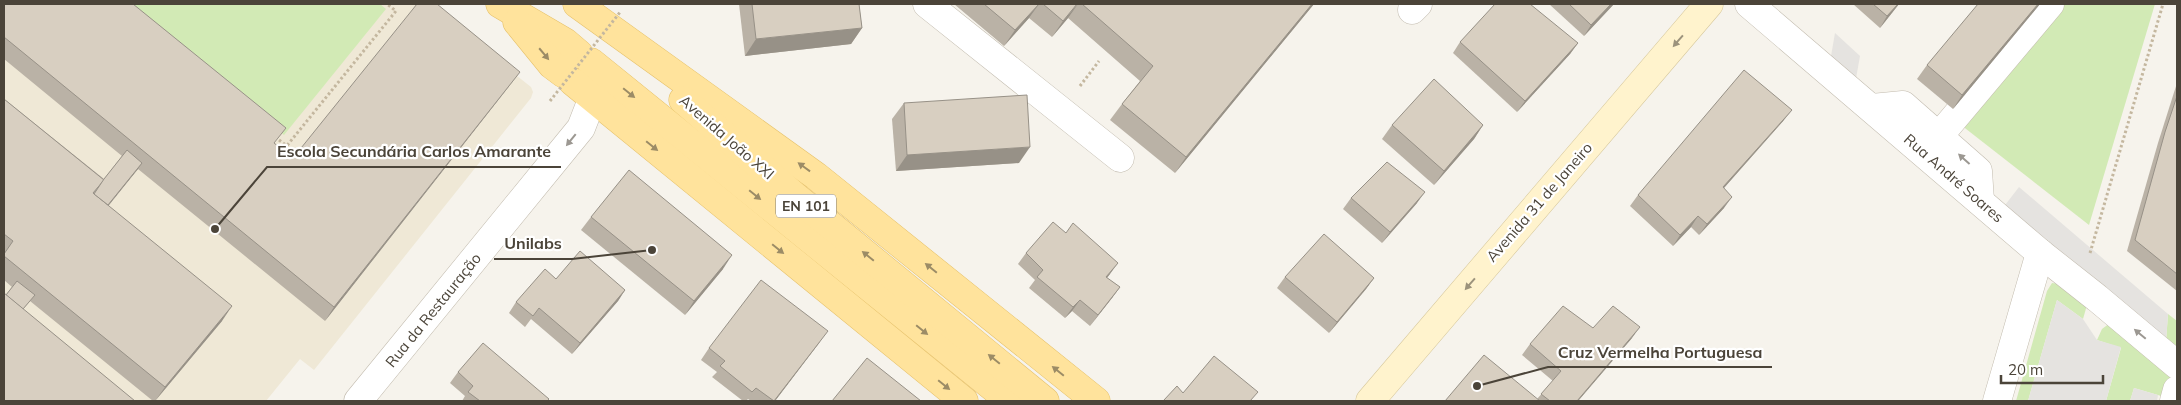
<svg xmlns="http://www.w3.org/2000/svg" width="2181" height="405" font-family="Mulish,sans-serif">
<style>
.education{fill:#efe8d6}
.green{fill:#d2eab5}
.parking{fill:#e5e3e0}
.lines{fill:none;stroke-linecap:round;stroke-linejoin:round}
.minor-casing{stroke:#c2bbae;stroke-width:29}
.secondary-casing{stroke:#d6c79b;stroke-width:29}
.primary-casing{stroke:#e6c16a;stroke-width:29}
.path{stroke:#c4b79f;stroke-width:3;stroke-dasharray:2.5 2.5;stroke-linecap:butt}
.minor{stroke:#fff;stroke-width:28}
.secondary{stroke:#fff3cd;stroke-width:28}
.primary{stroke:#ffe39c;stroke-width:28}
.path-bridge{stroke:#c4b79f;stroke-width:3;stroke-dasharray:2.5 2.5;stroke-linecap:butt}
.wall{fill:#bab2a6}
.shaded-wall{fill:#979187}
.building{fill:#d8cfc1;stroke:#979187}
.oneway{fill:#9c937c}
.oneway2{fill:#9c8c66}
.oneway3{fill:#9c9892}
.labels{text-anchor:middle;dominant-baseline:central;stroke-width:4.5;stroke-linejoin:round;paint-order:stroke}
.shield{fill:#fff;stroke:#817c74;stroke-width:1}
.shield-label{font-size:14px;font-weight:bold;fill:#4b4439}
.street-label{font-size:15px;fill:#4b4439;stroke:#fff}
.leader{fill:none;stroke:#4b4439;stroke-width:2}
.callout-dot{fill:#4b4439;stroke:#fff;stroke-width:2}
.callout-label{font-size:16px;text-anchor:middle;font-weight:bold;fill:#4b4439;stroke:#fff;stroke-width:4.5;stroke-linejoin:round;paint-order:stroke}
</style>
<rect width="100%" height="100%" fill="#f6f3ec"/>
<polygon class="education" points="4,4 427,4 531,87 533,92 531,98 314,370 300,359 266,401 4,401"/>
<g class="green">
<polygon points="122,4 380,4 386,9 284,135"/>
<polygon points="2064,4 2155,4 2089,225 1961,125"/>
<polygon points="2052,283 2068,285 2087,305 2083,319 2057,300 2028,401 2016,401 2047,291"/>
<polygon points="2168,314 2177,321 2177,351 2166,342"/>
<polygon points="2110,323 2173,377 2168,398 2134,388 2130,401 2106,401 2121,348 2097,340 2102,329"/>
</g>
<g class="parking">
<polygon points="1835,33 1860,56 1855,84 1830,62"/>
<polygon points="2019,187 2168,314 2166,342 2002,209"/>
<polygon points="2057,300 2083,319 2097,340 2121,347 2106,401 2028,401"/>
<polygon points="2134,388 2158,395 2157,401 2130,401"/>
</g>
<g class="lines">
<g class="minor-casing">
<g id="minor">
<polyline points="927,4 1120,158"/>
<polyline points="1749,4 2040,253 2097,298 2177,365"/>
<polyline points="1412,10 1418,4"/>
<polyline points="1872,108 1903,105 1978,171 1980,201"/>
<polyline points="1939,136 2050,4"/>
<polyline points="358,401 581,128 593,97"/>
<polyline points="1997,401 2040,253"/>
<polyline points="2174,401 2177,390"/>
</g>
</g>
<g class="secondary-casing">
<polyline id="secondary" points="1370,401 1709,4"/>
</g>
<g class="primary-casing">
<g id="primary">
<polyline points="500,4 565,42 579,54"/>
<polyline points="577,4 816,176 1096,401"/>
<polyline points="517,22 552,65 564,74"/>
<polyline points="591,62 1010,401"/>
<polyline points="573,82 964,401"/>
<polyline points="683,100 796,197 1045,401"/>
</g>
</g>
<g class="path">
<polyline points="1080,86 1099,61"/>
<polyline points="275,137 287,146"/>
<polyline points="281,153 396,11 387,4"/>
<polyline points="2090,253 2163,4"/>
</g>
<use href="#minor" class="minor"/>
<use href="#secondary" class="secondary"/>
<use href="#primary" class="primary"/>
<polyline class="path-bridge" points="550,101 621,11"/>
</g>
<g class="wall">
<polygon points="4,4 293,158 510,85 325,321 138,169 108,205 222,321 155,401 153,401 30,301 23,309 6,295 12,287 4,280 4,99 104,179 122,156 4,59"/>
<polygon points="739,4 859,4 862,28 851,44 745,56"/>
<polygon points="954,4 1314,4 1175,173 1110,120 1122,104 1140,81 1068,18 1052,37 1029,18 1004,46"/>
<polygon points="1549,4 1614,4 1584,36"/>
<polygon points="1853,4 1899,4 1880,28"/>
<polygon points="2040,4 1953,109 1917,79 1927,65"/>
<polygon points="1460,42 1578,43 1570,54 1517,112 1453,53"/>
<polygon points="2177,83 2177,291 2127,251 2158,143"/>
<polygon points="904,103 1019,163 896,171 892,119"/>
<polygon points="1784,120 1724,188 1724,208 1699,235 1691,227 1673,246 1630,206 1638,195"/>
<polygon points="1392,125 1483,125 1474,139 1434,185 1382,139"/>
<polygon points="1351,198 1417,203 1382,243 1343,209"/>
<polygon points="591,217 723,269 685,315 581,230"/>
<polygon points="1026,253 1110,274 1107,278 1120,287 1112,298 1090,326 1072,311 1065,318 1029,288 1035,280 1018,264"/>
<polygon points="1285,277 1374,278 1366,289 1329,333 1277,288"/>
<polygon points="556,279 625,290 618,301 572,354 531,319 525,327 509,313 516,302"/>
<polygon points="1593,328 1632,338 1578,401 1445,401 1537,399 1553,381 1522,355 1530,344"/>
<polygon points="820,342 775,401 751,401 748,399 746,401 743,401 712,377 717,372 701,360 709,348"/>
<polygon points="458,372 547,401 462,401 465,396 450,383"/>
</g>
<g class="shaded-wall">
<polygon points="1039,4 1029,18 1004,46 1015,30"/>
<polygon points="1078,4 1068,18 1052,37 1063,21"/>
<polygon points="1312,4 1314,4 1175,173 1186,157"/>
<polygon points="1611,4 1614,4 1584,36 1591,25"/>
<polygon points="1898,4 1899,4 1880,28 1887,16"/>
<polygon points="2038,4 2040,4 1953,109 1962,95"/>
<polygon points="862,28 851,44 745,56 756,39"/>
<polygon points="1578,43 1570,54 1517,112 1525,101"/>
<polygon points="520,72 510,85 325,321 334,307"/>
<polygon points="1792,110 1784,120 1715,198 1723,187"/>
<polygon points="1483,125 1474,139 1434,185 1444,171"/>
<polygon points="1030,147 1019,163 896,171 907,155"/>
<polygon points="142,163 138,169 97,220 101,213"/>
<polygon points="1425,192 1417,203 1382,243 1390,232"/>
<polygon points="1732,197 1724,208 1699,235 1707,224"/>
<polygon points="1698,216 1691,227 1673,246 1680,235"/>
<polygon points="732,255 723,269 685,315 694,301"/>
<polygon points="1118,263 1110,274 1098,288 1106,277"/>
<polygon points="1374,278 1366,289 1329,333 1337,322"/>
<polygon points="1120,287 1112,298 1090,326 1098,315"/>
<polygon points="625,290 618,301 572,354 580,343"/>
<polygon points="1080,300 1072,311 1065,318 1073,307"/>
<polygon points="232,306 222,321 155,401 165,387"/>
<polygon points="1640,327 1632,338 1578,401 1577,401"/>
<polygon points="828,331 775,401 774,401"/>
</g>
<g class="building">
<polygon points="4,4 133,4 286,128 274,143 293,158 417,4 437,4 520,72 334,307 4,37"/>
<polygon points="752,4 859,4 862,28 756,39"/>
<polygon points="984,4 1039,4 1015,30"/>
<polygon points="1043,4 1077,4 1063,21"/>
<polygon points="1082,4 1312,4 1186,157 1122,104 1153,66"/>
<polygon points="1495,4 1530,4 1578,43 1525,101 1460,42"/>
<polygon points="1569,4 1611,4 1591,25"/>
<polygon points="1873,4 1898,4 1887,16"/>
<polygon points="1978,4 2038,4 1962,95 1927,65"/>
<polygon points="1744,70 1792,110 1723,187 1732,197 1707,224 1698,216 1680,235 1638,195"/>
<polygon points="1434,79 1483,125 1444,171 1392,125"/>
<polygon points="1027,95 1030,147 907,155 904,103"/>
<polygon points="2177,96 2177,274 2135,240 2165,132"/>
<polygon points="4,99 104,180 93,193 232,306 165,387 4,256 4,254 13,241 4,234"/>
<polygon points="127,150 142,163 108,205 94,194 104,179"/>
<polygon points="1387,162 1425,192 1390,232 1351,198"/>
<polygon points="629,170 732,255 694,301 591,217"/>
<polygon points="1053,222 1066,233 1073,223 1118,263 1106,277 1120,287 1098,315 1080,300 1073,307 1037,277 1043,270 1026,253"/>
<polygon points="1324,234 1374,278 1337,322 1285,277"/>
<polygon points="580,251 625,290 580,343 539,308 533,316 516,302 545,269 556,279"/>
<polygon points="761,280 828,331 774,401 756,388 752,392 720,366 725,361 709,348"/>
<polygon points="17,281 35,295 23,309 6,295"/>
<polygon points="4,293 135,401 4,401"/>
<polygon points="1563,306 1593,328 1613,306 1640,327 1577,401 1550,401 1541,394 1561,371 1530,344"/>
<polygon points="483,343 549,399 547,401 480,401 468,392 473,386 458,372"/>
<polygon points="1484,355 1540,401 1445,401"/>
<polygon points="1214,356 1258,392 1250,401 1165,401 1164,400 1177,386 1183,393"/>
<polygon points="867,358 921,401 832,401"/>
</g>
<defs><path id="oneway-solid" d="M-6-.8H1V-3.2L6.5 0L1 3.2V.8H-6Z" transform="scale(1.25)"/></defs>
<g class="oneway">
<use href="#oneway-solid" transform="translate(1678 41) rotate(131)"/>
<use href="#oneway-solid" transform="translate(1470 284) rotate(131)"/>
</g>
<g class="oneway2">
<use href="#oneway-solid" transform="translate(544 54) rotate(50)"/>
<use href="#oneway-solid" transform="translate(629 93) rotate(39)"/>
<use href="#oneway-solid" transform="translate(652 146) rotate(39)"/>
<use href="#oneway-solid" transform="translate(804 167) rotate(-144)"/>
<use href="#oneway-solid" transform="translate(755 195) rotate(39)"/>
<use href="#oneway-solid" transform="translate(778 249) rotate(39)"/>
<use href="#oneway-solid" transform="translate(868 256) rotate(-141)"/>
<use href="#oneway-solid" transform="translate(931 268) rotate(-141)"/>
<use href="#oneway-solid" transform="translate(922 330) rotate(39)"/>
<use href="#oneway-solid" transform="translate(994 359) rotate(-141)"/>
<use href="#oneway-solid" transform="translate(1058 371) rotate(-141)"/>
<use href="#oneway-solid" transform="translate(944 385) rotate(39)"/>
</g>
<g class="oneway3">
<use href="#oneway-solid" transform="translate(571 140) rotate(129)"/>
<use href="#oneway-solid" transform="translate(1964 159) rotate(-138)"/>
<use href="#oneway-solid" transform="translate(2140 334) rotate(-140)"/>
</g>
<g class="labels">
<rect class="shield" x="776" y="194.5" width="60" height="23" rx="4"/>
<g class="shield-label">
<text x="806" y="206">EN 101</text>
</g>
<g class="street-label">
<text transform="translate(727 137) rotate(41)">Avenida João XXI</text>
<text transform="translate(1954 178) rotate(41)">Rua André Soares</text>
<text transform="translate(1539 202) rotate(-49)">Avenida 31 de Janeiro</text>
<text transform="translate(433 310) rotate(-51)">Rua da Restauração</text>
</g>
</g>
<path class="leader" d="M215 229L267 167H561M652 250L572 259H494M1477 386L1548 367H1772"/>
<g class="callout-dot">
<circle cx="215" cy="229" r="5"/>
<circle cx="652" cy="250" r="5"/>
<circle cx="1477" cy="386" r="5"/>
</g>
<g class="callout-label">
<text x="414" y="157">Escola Secundária Carlos Amarante</text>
<text x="533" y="249">Unilabs</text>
<text x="1660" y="358">Cruz Vermelha Portuguesa</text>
</g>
<rect width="2181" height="405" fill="none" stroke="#4b4439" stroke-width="10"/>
<path d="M2001 375v8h102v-8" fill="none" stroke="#4b4439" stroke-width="2.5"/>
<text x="2008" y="375" font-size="15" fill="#4b4439" stroke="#ffffff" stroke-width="4" paint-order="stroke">20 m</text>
</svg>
